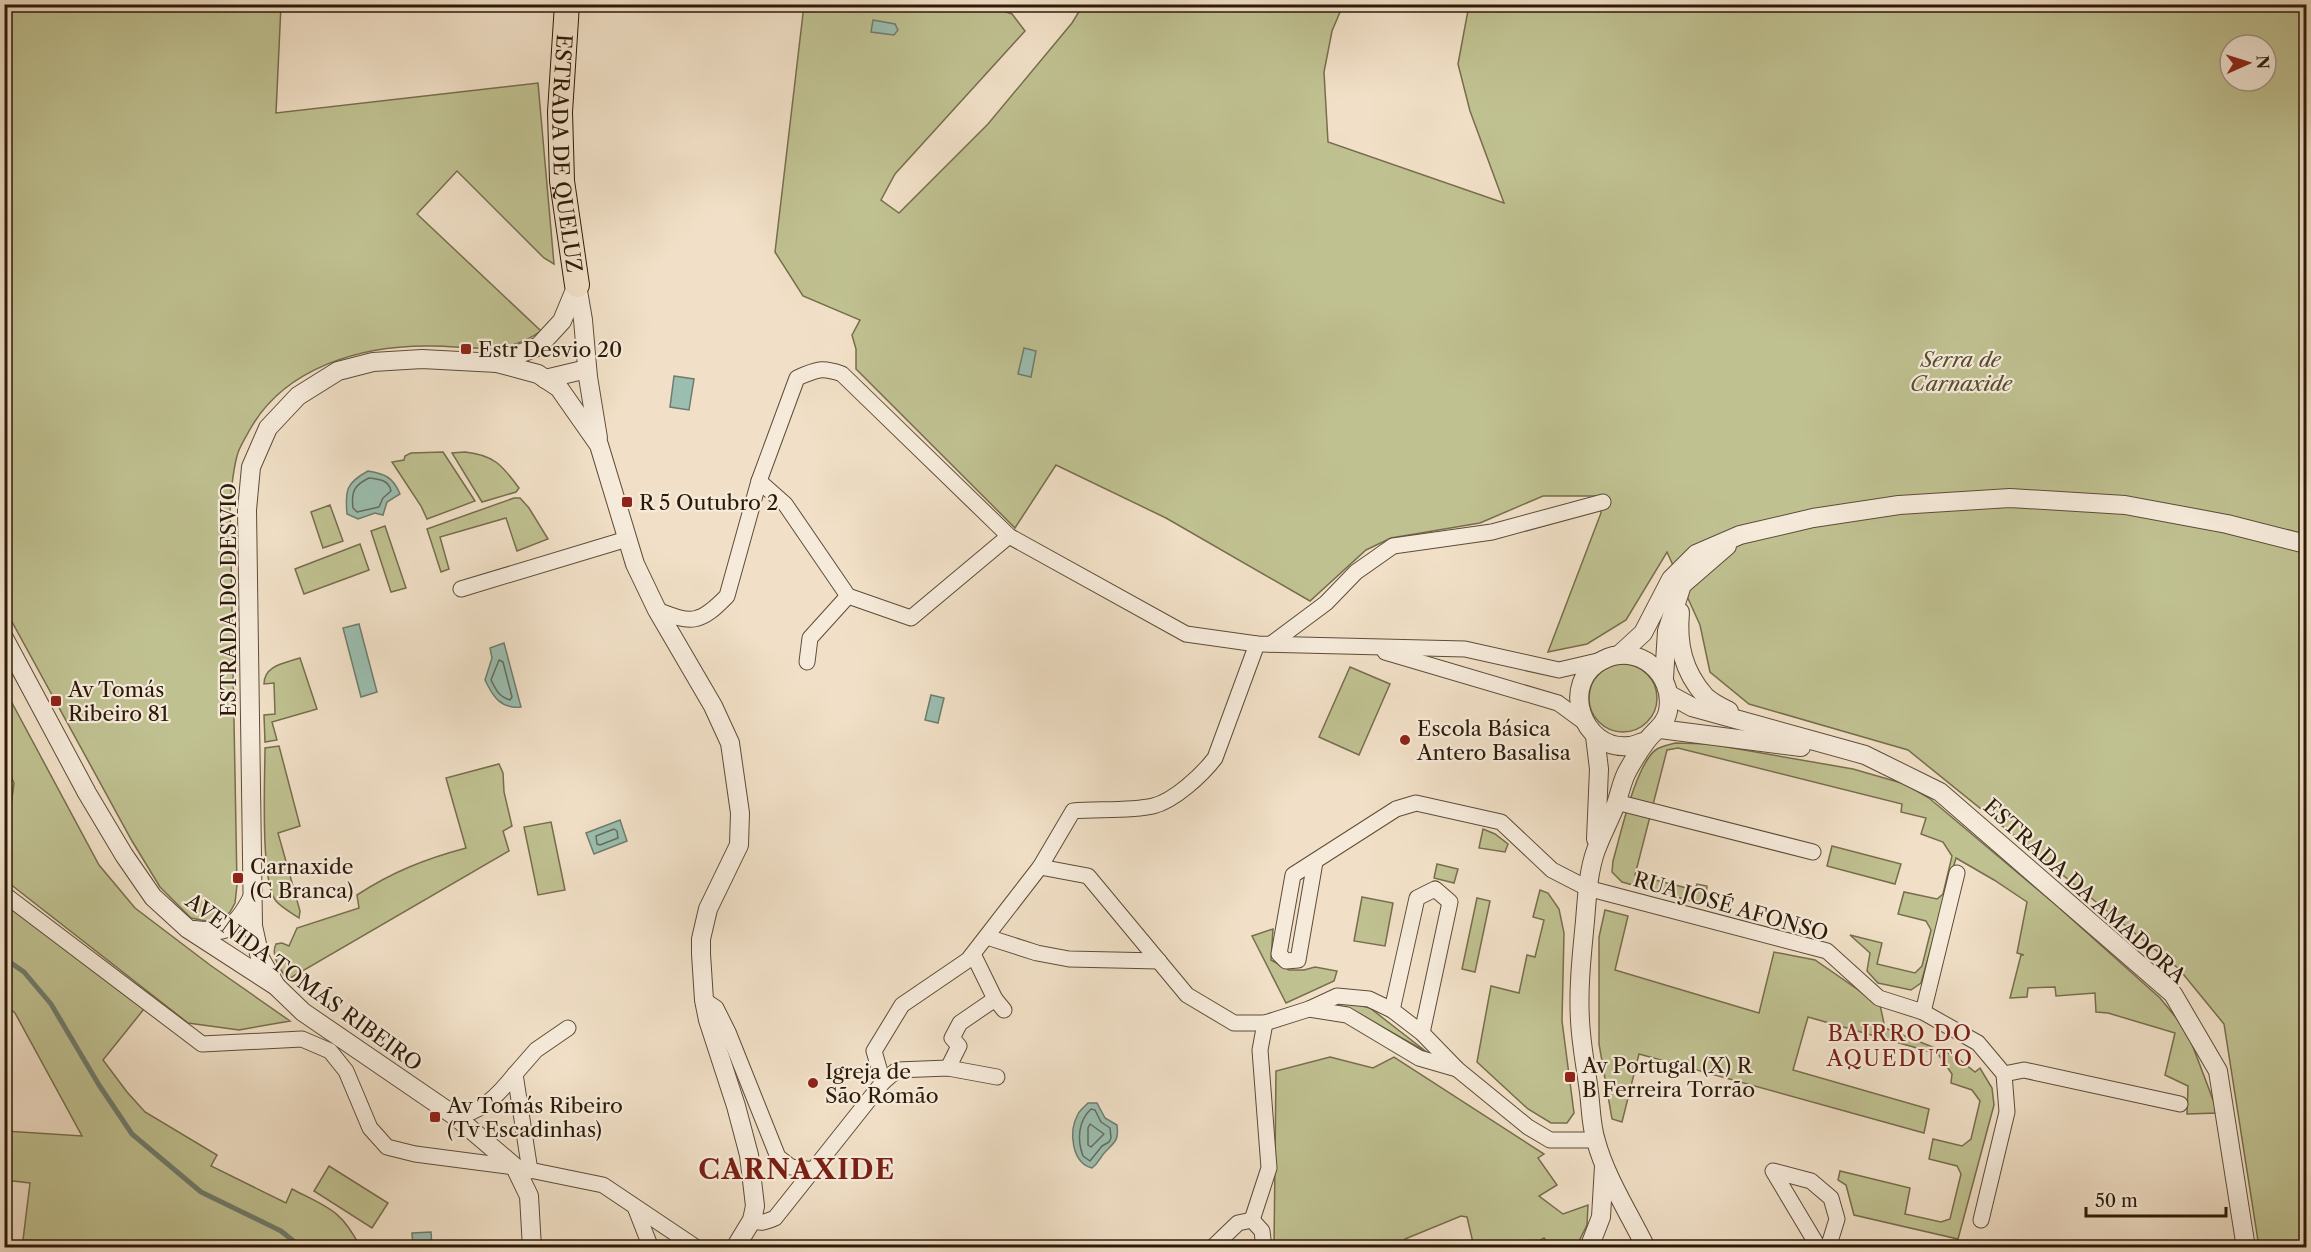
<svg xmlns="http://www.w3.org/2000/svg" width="2311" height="1252" font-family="'Libre Caslon Text',serif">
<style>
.green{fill:#c0c191;stroke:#766e4c;stroke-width:1.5;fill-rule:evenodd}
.water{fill:#9bbeb0;stroke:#6f7c6d;stroke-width:1.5}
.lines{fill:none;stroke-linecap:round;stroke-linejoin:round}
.shore{stroke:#646c5c;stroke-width:1.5}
.stream{stroke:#6f7c6d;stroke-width:5}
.minor-casing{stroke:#5d4c38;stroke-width:17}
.tertiary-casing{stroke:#5d4c38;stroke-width:20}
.primary-casing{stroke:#2c1a08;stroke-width:26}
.minor{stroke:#f6ebdb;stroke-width:15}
.tertiary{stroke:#f6ebdb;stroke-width:18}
.primary{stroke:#f1e0c7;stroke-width:24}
.poi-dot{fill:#8f2418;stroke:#f6ebdb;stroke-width:2}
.labels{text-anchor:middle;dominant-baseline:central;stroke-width:4.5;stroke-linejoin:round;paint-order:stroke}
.street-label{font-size:21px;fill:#2c1a08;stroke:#f6ebdb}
.poi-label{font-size:21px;fill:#2c1a08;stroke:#f6ebdb;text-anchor:start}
.park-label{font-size:21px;font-style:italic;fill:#584c31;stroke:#f6ebdb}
.neighbourhood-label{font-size:22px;letter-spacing:1.5px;fill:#7a1f14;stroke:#f6ebdb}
.district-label{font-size:27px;font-weight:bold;letter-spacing:1.5px;fill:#7a1f14;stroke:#f6ebdb}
</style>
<rect width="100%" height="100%" fill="#f1e0c7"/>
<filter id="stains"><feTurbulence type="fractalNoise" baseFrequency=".00333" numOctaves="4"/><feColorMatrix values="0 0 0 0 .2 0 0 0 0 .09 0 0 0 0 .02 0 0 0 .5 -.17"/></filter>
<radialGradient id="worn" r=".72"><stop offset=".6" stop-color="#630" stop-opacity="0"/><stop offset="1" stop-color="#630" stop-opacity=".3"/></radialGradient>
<g class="green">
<path d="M4,5H281L276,113L538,83L554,264L544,258L457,171L417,214L541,331C504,357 473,346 431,346C362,345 284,367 249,431C245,439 239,447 237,456C233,470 232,486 230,501L237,885L235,903L230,912L222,919L211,922L191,918L160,887L132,841L5,609Z"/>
<path d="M804,5H987L1012,14L1025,31L895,174L881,200L899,213L988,124L1072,23L1083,5H1343L1332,31L1324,72L1328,142L1504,203L1470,111L1458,64L1469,5H2306V1247H2259L2224,1024L2179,969L1908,750L1749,704L1710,672L1700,625L1667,552L1626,620L1587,644L1548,652L1601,513L1600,496H1543L1480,523L1391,538L1366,550L1310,601L1166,518L1056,465L1015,528L856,369V349L852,335L860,320L803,296L775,252ZM2230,45H2266V81H2230Z"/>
<polygon points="443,452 475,501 427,519 421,506 392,462 404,460 405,456 411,453"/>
<path d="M465,452C494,455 502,465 519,488L516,492L482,502L452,453Z"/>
<polygon points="514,498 520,498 529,508 548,539 517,551 506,518 440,537 449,569 441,572 427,529"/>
<polygon points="330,505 343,541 323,548 311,512"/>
<polygon points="385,526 406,588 391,592 371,531"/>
<polygon points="360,544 369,570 304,594 295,569"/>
<path d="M300,658L317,709L272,722L277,740L265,742L264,715L275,714L274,683L264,684C264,665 286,663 300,658Z"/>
<circle cx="1623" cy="698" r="34"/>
<polygon points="1350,667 1390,684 1359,755 1319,737"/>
<polygon points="4,688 99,865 135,908 210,965 290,1021 239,1030 188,1023 5,880 5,851 14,783 5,764"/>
<path d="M1675,743L1710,744L1853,769L1905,784L1929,798L2056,905L2160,998L2187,1031L2218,1113L2187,1114L2188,1086L2165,1075L2175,1033L2108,1013L2096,1012L2095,993L2056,996L2055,987L2028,988L2027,997L2010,998L2021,955H2024L2017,953L2027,902L1994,880L1956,858L1921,983L1911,990L1878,983L1867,971L1870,953L1850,935L1882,943L1877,964L1915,973L1922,966L1931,930L1926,921L1898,914L1904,892L1937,899L1943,894L1952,856L1943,842L1921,834L1926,818L1901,812L1902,804L1678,748L1667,750L1635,875L1695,890L1697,884L1707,886L1706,896L1702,902L1698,903L1622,882L1612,872L1613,861C1620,837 1636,762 1657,749C1662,746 1669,745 1675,743Z"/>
<path d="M279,746L300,826L278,833L300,911L299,918C292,913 282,908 276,901C260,882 265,777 265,748Z"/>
<path d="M499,764L503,773L504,792L512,826L503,831L509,851L287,980C281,969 270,956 276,944L282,943L289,946L297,928L359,908L357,895C392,872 425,859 466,848L446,778Z"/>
<polygon points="551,822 565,890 538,895 524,827"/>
<polygon points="1483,829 1495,834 1508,844 1505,852 1479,848"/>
<polygon points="1832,846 1901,864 1895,884 1827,866"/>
<polygon points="1437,864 1458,869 1454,883 1434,878"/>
<polygon points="1540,890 1548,893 1559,909 1564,933 1562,1021 1574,1113 1567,1123 1551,1123 1528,1109 1477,1062 1491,986 1519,993 1527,955 1535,957 1544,920 1533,917"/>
<polygon points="1362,897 1393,903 1385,946 1354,941"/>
<polygon points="1477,898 1490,901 1475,972 1462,969"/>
<path d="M4,902L144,1009L103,1060L127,1092L145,1112L217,1155L211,1166L286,1203L292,1189C327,1207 342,1210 360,1247L60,1248V1242L23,1240L30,1183L5,1180V1131L82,1136L15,1013L5,1004Z"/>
<polygon points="1605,910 1628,916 1615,970 1759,1013 1774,952 1815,960 1880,1005 1885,1028 1955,1056 1975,1072 1980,1068 1992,1088 1994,1105 1958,1239 1854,1215 1846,1185 1838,1180 1840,1171 1910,1188 1905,1214 1941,1222 1950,1219 1961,1174 1957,1166 1929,1159 1933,1139 1962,1146 1971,1139 1980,1101 1972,1090 1951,1083 1952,1074 1938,1054 1808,1017 1793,1070 1929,1109 1924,1133 1639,1054 1622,1122 1612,1119 1599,1044 1599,937"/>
<polygon points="1273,929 1271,960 1289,970 1304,970 1315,967 1337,971 1334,981 1286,1003 1252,936"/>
<polygon points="1346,1002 1370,1008 1428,1053 1360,1014 1330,1005"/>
<polygon points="1330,1057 1373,1068 1394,1057 1544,1154 1538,1158 1557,1185 1539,1196 1563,1214 1588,1205 1587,1225 1576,1247 1551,1247 1544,1238 1529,1247 1474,1247 1467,1217 1461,1216 1405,1239 1406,1247 1274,1248 1276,1071"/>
<polygon points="329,1166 388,1203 372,1228 314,1191"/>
</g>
<g class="water">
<polygon points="873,20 895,24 898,30 894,35 871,32"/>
<polygon points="1024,348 1036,351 1031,377 1018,374"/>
<polygon points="674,376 694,379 689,410 670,407"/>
<path d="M368,471C385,474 393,477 400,494L387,502L383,515L375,513L358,519L347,514C345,490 346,483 368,471Z"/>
<polygon points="359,624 377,692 361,697 343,628"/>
<path d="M504,643L521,707C501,709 493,697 485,680L492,658L490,648Z"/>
<polygon points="931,695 944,698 938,723 925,720"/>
<polygon points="620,820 627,841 594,854 586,833"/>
<path d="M1088,1103H1097L1105,1118L1117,1125C1119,1140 1115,1142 1106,1151C1100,1157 1099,1163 1092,1168C1072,1163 1068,1132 1078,1114C1080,1110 1084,1107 1088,1103Z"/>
<polygon points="431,1232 432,1247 413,1247 412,1233"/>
</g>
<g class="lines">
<g class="shore">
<path d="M369,478C379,479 389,480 391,491L383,498L379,507L357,512L353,508C351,492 354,485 369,478Z"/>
<path d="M499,660L503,662L512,697L510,700C499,697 496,690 491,680Z"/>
<polygon points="614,829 617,831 618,838 600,845 597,844 596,836"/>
<path d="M1091,1109L1095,1110L1101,1122L1110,1128L1111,1138L1109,1142L1102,1146L1090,1161L1083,1156C1077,1140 1078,1121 1091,1109Z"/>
<polygon points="1090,1124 1104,1134 1091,1147 1088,1145 1088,1128"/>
</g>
<polyline class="stream" points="4,958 24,972 51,1004 99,1085 132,1134 201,1192 281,1231 302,1248"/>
<g class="minor-casing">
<g id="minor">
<polyline points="759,481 785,504 848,596 911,618 1009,536"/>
<polyline points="461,589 627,539"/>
<path d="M657,610C692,624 700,624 727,596L759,481L797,378C817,369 822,367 842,374L1009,536L1186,634L1257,644L1465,649L1559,670L1602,660"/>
<polyline points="1271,644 1326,603 1356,572 1393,546 1492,532 1603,502"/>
<polyline points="1385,652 1558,703 1584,722"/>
<polyline points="807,662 810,638 848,596"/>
<polyline points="1616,802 1813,852"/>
<polyline points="1315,862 1298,960 1286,961 1279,954 1293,875 1396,809 1416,803 1501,822 1552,870 1587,888 1827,951 1879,998 1923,1012 1978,1043 2004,1074 2007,1112 1981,1220"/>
<polyline points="1040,867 1088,876 1187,995 1234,1023 1265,1023 1309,1009 1337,996 1369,999 1392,1010 1422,1033 1457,1069 1528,1127 1550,1140 1595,1140"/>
<polyline points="4,894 202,1044 302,1039 330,1051 346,1071 370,1128 387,1147 415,1154 515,1167 603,1185 697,1248"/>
<polyline points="987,937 1037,953 1069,959 1159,961"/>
<polyline points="973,954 995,999 1004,1010"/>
<polyline points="704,1000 716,1008 728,1032 778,1157 791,1167 813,1170"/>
<polyline points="1309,1009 1347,1015 1419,1058 1457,1069"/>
<polyline points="1392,1010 1417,898 1435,889 1450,902 1422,1033"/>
<polyline points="1923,1012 1957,873"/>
<polyline points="948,1068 959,1046 952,1038 960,1023 995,999"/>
<polyline points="2004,1074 2024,1070 2180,1104"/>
<polyline points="883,1082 897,1070 948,1068 997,1077"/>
<path d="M455,1116C481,1114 500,1093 515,1074"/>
<polyline points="530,1171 515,1074 536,1050 568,1028"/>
<polyline points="635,1207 651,1248"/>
<path d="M752,1220C760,1224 766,1222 775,1218L883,1082L874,1051L902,1005L968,960L1040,867L1073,811C1097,809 1131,811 1153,806C1174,801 1202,775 1215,758L1257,644"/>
<polyline points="1252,1220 1269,1168 1260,1050 1265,1023"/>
<polyline points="1212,1248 1238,1223 1252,1220 1262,1231 1264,1248"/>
<polyline points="1819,1248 1773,1171 1811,1181 1831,1198 1837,1219 1828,1248"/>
</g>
</g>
<g class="tertiary-casing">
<g id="tertiary">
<polyline points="577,285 583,320 588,377 598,438"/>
<polyline points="497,363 538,374 559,388 599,445 635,564 657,610 713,706 730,743 740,813 739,845 708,909 701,939 701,954 704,1000 708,1020 736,1106 749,1155 755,1206 752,1220 735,1248"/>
<polyline points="545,379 587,369"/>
<path d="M1680,612C1677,644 1683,671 1705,696C1711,702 1721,707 1729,711"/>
<polyline points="4,638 87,793 124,855 153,897 188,929 276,986 303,1012 455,1116 515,1167 529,1196 532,1248"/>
<polyline points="1619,655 1643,633 1671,579 1696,554 1740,535 1813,518 1899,505 2010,498 2125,505 2227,524 2306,544"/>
<polyline points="1664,678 1667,631 1682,585 1727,546"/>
<polyline points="1670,695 1692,707 1865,755 1940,792 2173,994 2218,1071 2246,1248"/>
<polyline points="1660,729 1801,747"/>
<polyline points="1595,736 1599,769 1596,839"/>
<path d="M1646,741C1641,742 1634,746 1629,746C1581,751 1559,681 1603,660C1638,642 1675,674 1668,711C1665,726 1653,731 1645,743C1639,751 1633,761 1628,770C1622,780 1620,793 1616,804C1610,819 1602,834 1596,850C1588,872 1587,897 1585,921C1582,953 1578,987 1580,1020C1581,1044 1586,1068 1589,1092C1591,1108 1591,1126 1596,1141C1606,1178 1629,1213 1646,1248"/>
<path d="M194,930C228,934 237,927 252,898"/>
<polyline points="276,986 260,958 253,926 247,510 251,467 268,428 298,396 338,371 373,362 422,359 497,363 539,346 562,321 577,285"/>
<polyline points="1589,1248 1601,1217 1604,1166"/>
</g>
</g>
<g class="primary-casing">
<g id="primary">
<path id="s1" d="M567,4L560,112L562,181L577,285"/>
</g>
</g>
<use href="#minor" class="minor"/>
<use href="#tertiary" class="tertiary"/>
<use href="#primary" class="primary"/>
</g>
<g class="poi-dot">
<rect x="460" y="343" width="12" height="12" rx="3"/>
<rect x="621" y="496" width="12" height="12" rx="3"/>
<rect x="50" y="695" width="12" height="12" rx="3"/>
<circle cx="1405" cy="740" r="6"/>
<rect x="232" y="872" width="12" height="12" rx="3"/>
<rect x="1564" y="1071" width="12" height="12" rx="3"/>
<circle cx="813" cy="1083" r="6"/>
<rect x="429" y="1111" width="12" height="12" rx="3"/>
</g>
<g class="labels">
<g class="street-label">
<text stroke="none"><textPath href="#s1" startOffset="150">ESTRADA DE QUELUZ</textPath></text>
<text transform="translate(228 600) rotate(-90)">ESTRADA DO DESVIO</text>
<text transform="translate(2085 891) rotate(42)">ESTRADA DA AMADORA</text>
<text transform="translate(1731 906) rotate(16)">RUA JOSÉ AFONSO</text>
<text transform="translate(304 982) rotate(36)">AVENIDA TOMÁS RIBEIRO</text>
</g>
<g class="poi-label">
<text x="478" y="349">Estr Desvio 20</text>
<text x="639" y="502">R 5 Outubro 2</text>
<text x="68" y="689">Av Tomás<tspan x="68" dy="24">Ribeiro 81</tspan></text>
<text x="1417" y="728">Escola Básica<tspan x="1417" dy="24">Antero Basalisa</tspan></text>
<text x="250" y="866">Carnaxide<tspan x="250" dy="24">(C Branca)</tspan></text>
<text x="1582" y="1065">Av Portugal (X) R<tspan x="1582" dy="24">B Ferreira Torrão</tspan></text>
<text x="825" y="1071">Igreja de<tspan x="825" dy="24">São Romão</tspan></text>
<text x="447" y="1105">Av Tomás Ribeiro<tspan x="447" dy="24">(Tv Escadinhas)</tspan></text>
</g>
<g class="park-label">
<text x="1961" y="359">Serra de<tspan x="1961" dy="24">Carnaxide</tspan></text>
</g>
<g class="neighbourhood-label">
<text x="1900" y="1033">BAIRRO DO<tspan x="1900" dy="25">AQUEDUTO</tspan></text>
</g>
<g class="district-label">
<text x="797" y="1169">CARNAXIDE</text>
</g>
</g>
<rect width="2311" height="1252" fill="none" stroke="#f1e0c7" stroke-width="24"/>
<rect x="6" y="6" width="2299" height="1240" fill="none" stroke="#2c1a08" stroke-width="3"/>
<rect x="12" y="12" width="2287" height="1228" fill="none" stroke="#2c1a08" stroke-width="1.5"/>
<g transform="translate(2248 63) rotate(87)"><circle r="28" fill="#f6ebdb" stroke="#a59787" stroke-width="1.5"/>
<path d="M0-4.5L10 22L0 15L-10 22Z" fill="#8f2418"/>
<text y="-9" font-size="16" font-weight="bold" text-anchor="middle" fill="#2c1a08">N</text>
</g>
<path d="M2086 1207v9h140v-9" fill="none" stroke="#2c1a08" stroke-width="3"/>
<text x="2095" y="1207" font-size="18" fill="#2c1a08" stroke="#f6ebdb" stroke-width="4.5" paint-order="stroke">50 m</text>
<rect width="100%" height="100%" filter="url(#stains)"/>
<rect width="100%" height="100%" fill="url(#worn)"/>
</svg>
